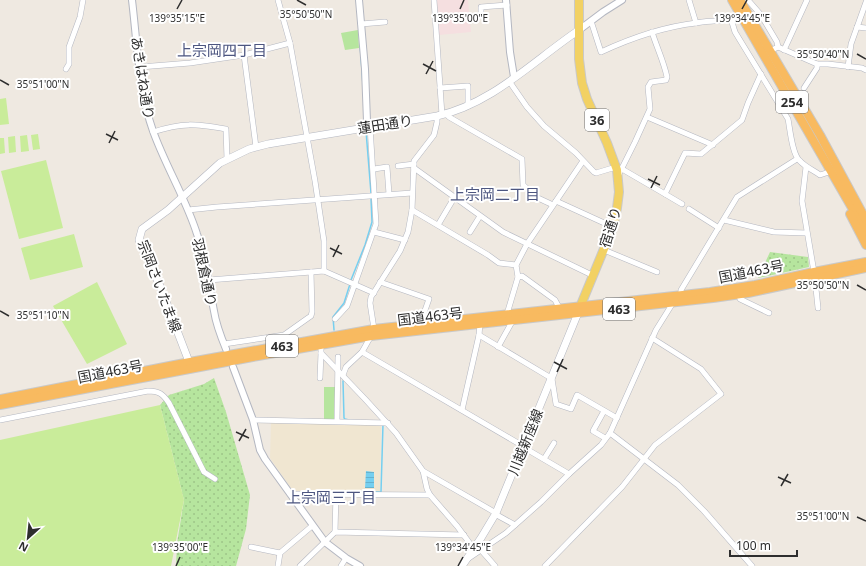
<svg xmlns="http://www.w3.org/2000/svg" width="866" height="566" font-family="'Noto Sans','Noto Sans JP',sans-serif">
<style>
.education{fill:#f0e6d1}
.medical{fill:#f5dfe0}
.grass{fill:url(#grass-dots)}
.park{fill:#b6e59e}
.pitch{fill:#c9ec9a}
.water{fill:url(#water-rules)}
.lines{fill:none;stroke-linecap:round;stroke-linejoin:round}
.stream{stroke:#75cff0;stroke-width:1.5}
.minor-casing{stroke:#b4b7c1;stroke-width:6}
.tertiary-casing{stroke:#b4b7c1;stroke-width:8}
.secondary-casing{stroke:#b4b7c1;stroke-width:8}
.primary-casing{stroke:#c9c9c9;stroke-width:10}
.trunk-casing{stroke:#c9c9c9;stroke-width:10}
.minor{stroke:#fff;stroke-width:5}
.tertiary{stroke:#fff;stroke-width:6}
.secondary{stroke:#fff;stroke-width:7}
.primary{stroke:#f2d163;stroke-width:8}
.trunk{stroke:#f8ba60;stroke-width:8}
.ticks{fill:none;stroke:#2e2e2e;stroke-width:1.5}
.labels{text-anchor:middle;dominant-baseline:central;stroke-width:4;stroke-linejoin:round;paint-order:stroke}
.shield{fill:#fff;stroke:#6d6d6d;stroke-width:1}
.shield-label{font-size:13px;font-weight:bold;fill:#2e2e2e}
.street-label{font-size:14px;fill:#2e2e2e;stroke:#fff}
.neighbourhood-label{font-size:15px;fill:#4d5680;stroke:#fff}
.ticks-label{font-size:10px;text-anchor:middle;fill:#2e2e2e;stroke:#fff;stroke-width:4;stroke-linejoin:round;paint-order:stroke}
</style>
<defs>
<pattern id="grass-dots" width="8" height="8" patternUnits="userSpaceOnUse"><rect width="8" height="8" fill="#b6e59e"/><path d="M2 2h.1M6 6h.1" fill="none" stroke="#9dc588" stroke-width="1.8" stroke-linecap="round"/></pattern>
<pattern id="water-rules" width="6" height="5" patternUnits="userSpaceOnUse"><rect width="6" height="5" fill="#75cff0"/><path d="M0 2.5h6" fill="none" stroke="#66b2ce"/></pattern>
</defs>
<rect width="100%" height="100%" fill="#efe9e1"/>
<polygon class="education" points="271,423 381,425 380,493 293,491 270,458"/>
<polygon class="medical" points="437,0 468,0 471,32 439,35"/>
<g class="grass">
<polygon points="770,252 808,257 809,267 758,278"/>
<polygon points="214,378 226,412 250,495 246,529 236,566 176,566 177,543 184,500 160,405 169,395 204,384"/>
</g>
<g class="park">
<polygon points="358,30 359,48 345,50 341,33"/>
<polygon points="324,387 335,387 334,419 324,419"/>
</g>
<g class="pitch">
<polygon points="6,98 9,124 0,125 0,99"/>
<polygon points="38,134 40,149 33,150 31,135"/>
<polygon points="27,135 29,151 21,152 20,136"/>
<polygon points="15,136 16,152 9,153 8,137"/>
<polygon points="0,138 4,138 5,153 0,154"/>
<polygon points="46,160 63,228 19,239 1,171"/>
<polygon points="74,234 83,267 30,280 21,248"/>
<polygon points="97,282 127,344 87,364 53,306"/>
<polygon points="160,405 184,500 171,566 0,566 0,440"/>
</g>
<polygon class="water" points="366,471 374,472 374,488 365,488"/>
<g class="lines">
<g class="stream">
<polyline points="359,29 363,85"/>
<polyline points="366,131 371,193"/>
<polyline points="351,280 365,245 372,222 371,198"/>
<polyline points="334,330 333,317 344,303 350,284"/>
<polyline points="343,381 344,418 345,419 349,420"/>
<polyline points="334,493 334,491 381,492 383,424"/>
</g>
<g class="minor-casing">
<g id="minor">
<polyline points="278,0 290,43 315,181 324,241 324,271"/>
<polyline points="434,0 442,115"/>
<polyline points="689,0 696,23"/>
<polyline points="748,0 761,15 777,42 778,47"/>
<polyline points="481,16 481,7 507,5"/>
<path d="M731,19L735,32L788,119C790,129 792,153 799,160C805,167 813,170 820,175L829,172"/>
<path d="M591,21L601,52C631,38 663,27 696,23C711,20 727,23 741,14"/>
<polyline points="361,24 385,22"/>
<polyline points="857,27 866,28"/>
<polyline points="784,50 807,0"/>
<polyline points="770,51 778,47 817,64 817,68 804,88"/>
<polyline points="244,55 256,147"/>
<polyline points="817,64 828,64 862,68 866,70"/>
<polyline points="140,67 190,63 244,55 290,43"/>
<polyline points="848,67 851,44 866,2"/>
<polyline points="66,69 69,64 69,47 80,17 83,0"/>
<polyline points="509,81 527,107 544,126 576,153 594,172 596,173 616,167"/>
<polyline points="440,88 468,86 468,106"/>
<polyline points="446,114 449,117 522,159 523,185 538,198 553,205"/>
<polyline points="647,117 713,145"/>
<path d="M153,132C183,122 195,124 226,129L227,159"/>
<polyline points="398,166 414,164"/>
<polyline points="806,167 802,201 814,272"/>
<polyline points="414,168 503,232 594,276"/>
<polyline points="374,169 387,167 389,194"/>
<polyline points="620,170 622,169 665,194"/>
<path d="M618,176L635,142L650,109L648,87L651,82L666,80L667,77C664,62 657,48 652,32"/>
<polyline points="556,201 613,227"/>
<polyline points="682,204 665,194 685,153 701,154 742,120 748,103 761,74"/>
<polyline points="689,209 719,228"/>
<polyline points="188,210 217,207 412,193"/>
<polyline points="412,210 488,255 499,263 516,265"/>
<polyline points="724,220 774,232 807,233"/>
<polyline points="438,225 454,198"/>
<polyline points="374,232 405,240"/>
<polyline points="470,232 480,216"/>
<polyline points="604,250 657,272"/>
<polyline points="518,277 522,276 555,300 560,309"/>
<polyline points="815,279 818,308"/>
<polyline points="209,280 324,271 374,293"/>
<polyline points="380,282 429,299 423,316 423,323"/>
<polyline points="739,294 740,299 769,313"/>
<polyline points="681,296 681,290 737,197 797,159"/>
<polyline points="507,314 518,277 516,265 527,244 583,161"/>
<polyline points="335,319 347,306 376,224 370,126"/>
<polyline points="374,329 370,303 371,297 400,251 408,232 412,210 414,161 434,135 437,122 437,116"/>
<polyline points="479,335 551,378"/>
<polyline points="224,344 284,335 308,318 311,316 312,312 311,272"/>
<polyline points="321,345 321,353 365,399 396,433 423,471 427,489 430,495 457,526 474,549"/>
<polyline points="498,347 513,320"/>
<polyline points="362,352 523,446"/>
<polyline points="343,375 346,367 362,352 371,336"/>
<polyline points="320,378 321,353"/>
<polyline points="552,379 556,404 571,409 577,395 617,418"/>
<polyline points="462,410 479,335 480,324"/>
<polyline points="604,411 593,431 605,438"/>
<path d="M0,420L148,391C159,391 163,394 169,403L204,472L215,479"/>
<polyline points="253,420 388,423"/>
<polyline points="337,421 338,357"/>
<polyline points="610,433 678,485 704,511 752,566"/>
<polyline points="523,447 569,474"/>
<polyline points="544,459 554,443"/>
<polyline points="423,471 496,513"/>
<polyline points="290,494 430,495"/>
<polyline points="495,514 515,525"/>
<polyline points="335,532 336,494"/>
<polyline points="251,547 280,553"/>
<polyline points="481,550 495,566"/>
<polyline points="469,558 506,533 541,502 569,474 601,445 610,433 656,330 671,306 670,303"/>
<polyline points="278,566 280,553 312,526"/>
<polyline points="300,566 335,532 464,535"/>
<polyline points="341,566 346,558"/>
<polyline points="545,566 622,487 655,445 721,394 701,369 652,338"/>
</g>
</g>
<g class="tertiary-casing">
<g id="tertiary">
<path d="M132,0C137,42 139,92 153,131C166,167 186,199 197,234C206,259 209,286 214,311C216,324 221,337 226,349"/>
<polyline points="359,0 365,69 367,121 370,126"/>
<polyline points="506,0 510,52 514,77"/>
<polyline points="579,30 603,12 622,0"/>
<polyline points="233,367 253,420 260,450 265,459 325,542 346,558 360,566"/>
</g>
</g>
<g class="secondary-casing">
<g id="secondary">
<path d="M191,367L160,286L139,240L142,229L168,210L220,163L249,149L268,144L437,116C492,104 533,61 579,30"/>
<polyline points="462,566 481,538 496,513 578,313"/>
</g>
</g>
<g class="primary-casing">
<polyline id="primary" points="578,312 613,227 617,208 619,192 617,170 607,143 587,99 582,83 579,59 579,0"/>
</g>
<g class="trunk-casing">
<g id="trunk">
<polyline points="732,0 866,232"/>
<polyline points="740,0 820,135 866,220"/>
<polyline points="850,214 866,245"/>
<polyline points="0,399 190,362 374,329 710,292 755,285 814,272 866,262"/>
<polyline points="0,405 258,356 371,336 713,298 748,293 866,268"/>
</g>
</g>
<use href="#minor" class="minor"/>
<use href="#tertiary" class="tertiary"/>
<use href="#secondary" class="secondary"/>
<use href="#primary" class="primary"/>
<use href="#trunk" class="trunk"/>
</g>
<path class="ticks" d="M297,0L306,5M177,9L182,0M460,9L464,0M742,9L747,0M857,54L866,59M423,64L436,71M426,74L433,61M0,80L9,85M106,134L118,140M109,143L115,131M648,179L660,185M651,188L657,176M330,248L342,254M333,257L339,245M857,285L866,290M0,311L9,316M554,362L567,369M557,372L563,359M236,432L249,438M239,441L246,429M778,477L791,483M781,486L788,474M857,517L866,521M176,566L180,557M458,566L463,557"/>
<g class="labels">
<g class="shield">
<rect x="776" y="91" width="32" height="22" rx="3"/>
<rect x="585" y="109" width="24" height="22" rx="3"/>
<rect x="603" y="298" width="32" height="22" rx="3"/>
<rect x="266" y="335" width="32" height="22" rx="3"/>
</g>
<g class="shield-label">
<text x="792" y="102">254</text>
<text x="597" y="120">36</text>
<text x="619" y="309">463</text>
<text x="282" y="346">463</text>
</g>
<g class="street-label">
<text transform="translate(143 78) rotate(81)">あきはね通り</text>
<text transform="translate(385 124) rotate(-9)">蓮田通り</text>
<text transform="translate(610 227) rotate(-73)">宿通り</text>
<text transform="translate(751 271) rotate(-11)">国道463号</text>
<text transform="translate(205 272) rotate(78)">羽根倉通り</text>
<text transform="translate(160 286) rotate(69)">宗岡さいたま線</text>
<text transform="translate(430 316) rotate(-7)">国道463号</text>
<text transform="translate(110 371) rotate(-11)">国道463号</text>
<text transform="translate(525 442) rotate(-68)">川越新座線</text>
</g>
<g class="neighbourhood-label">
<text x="222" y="50">上宗岡四丁目</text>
<text x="495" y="194">上宗岡二丁目</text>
<text x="331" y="497">上宗岡三丁目</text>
</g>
</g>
<g class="ticks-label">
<text x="306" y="18">35°50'50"N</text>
<text x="177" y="22">139°35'15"E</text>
<text x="460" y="22">139°35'00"E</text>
<text x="742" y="22">139°34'45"E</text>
<text x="823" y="58">35°50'40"N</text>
<text x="43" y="88">35°51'00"N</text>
<text x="823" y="289">35°50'50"N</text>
<text x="43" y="319">35°51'10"N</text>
<text x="823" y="520">35°51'00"N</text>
<text x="180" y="551">139°35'00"E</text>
<text x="463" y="551">139°34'45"E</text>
</g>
<g transform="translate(28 538) rotate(207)" stroke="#ffffff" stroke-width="3" paint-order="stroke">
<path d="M0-3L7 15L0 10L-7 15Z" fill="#2e2e2e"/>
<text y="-6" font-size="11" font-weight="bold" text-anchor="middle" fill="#2e2e2e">N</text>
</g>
<path d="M730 550v6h67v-6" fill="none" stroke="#2e2e2e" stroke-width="2"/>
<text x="736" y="550" font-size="12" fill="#2e2e2e" stroke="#ffffff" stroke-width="3" paint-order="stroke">100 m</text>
</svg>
